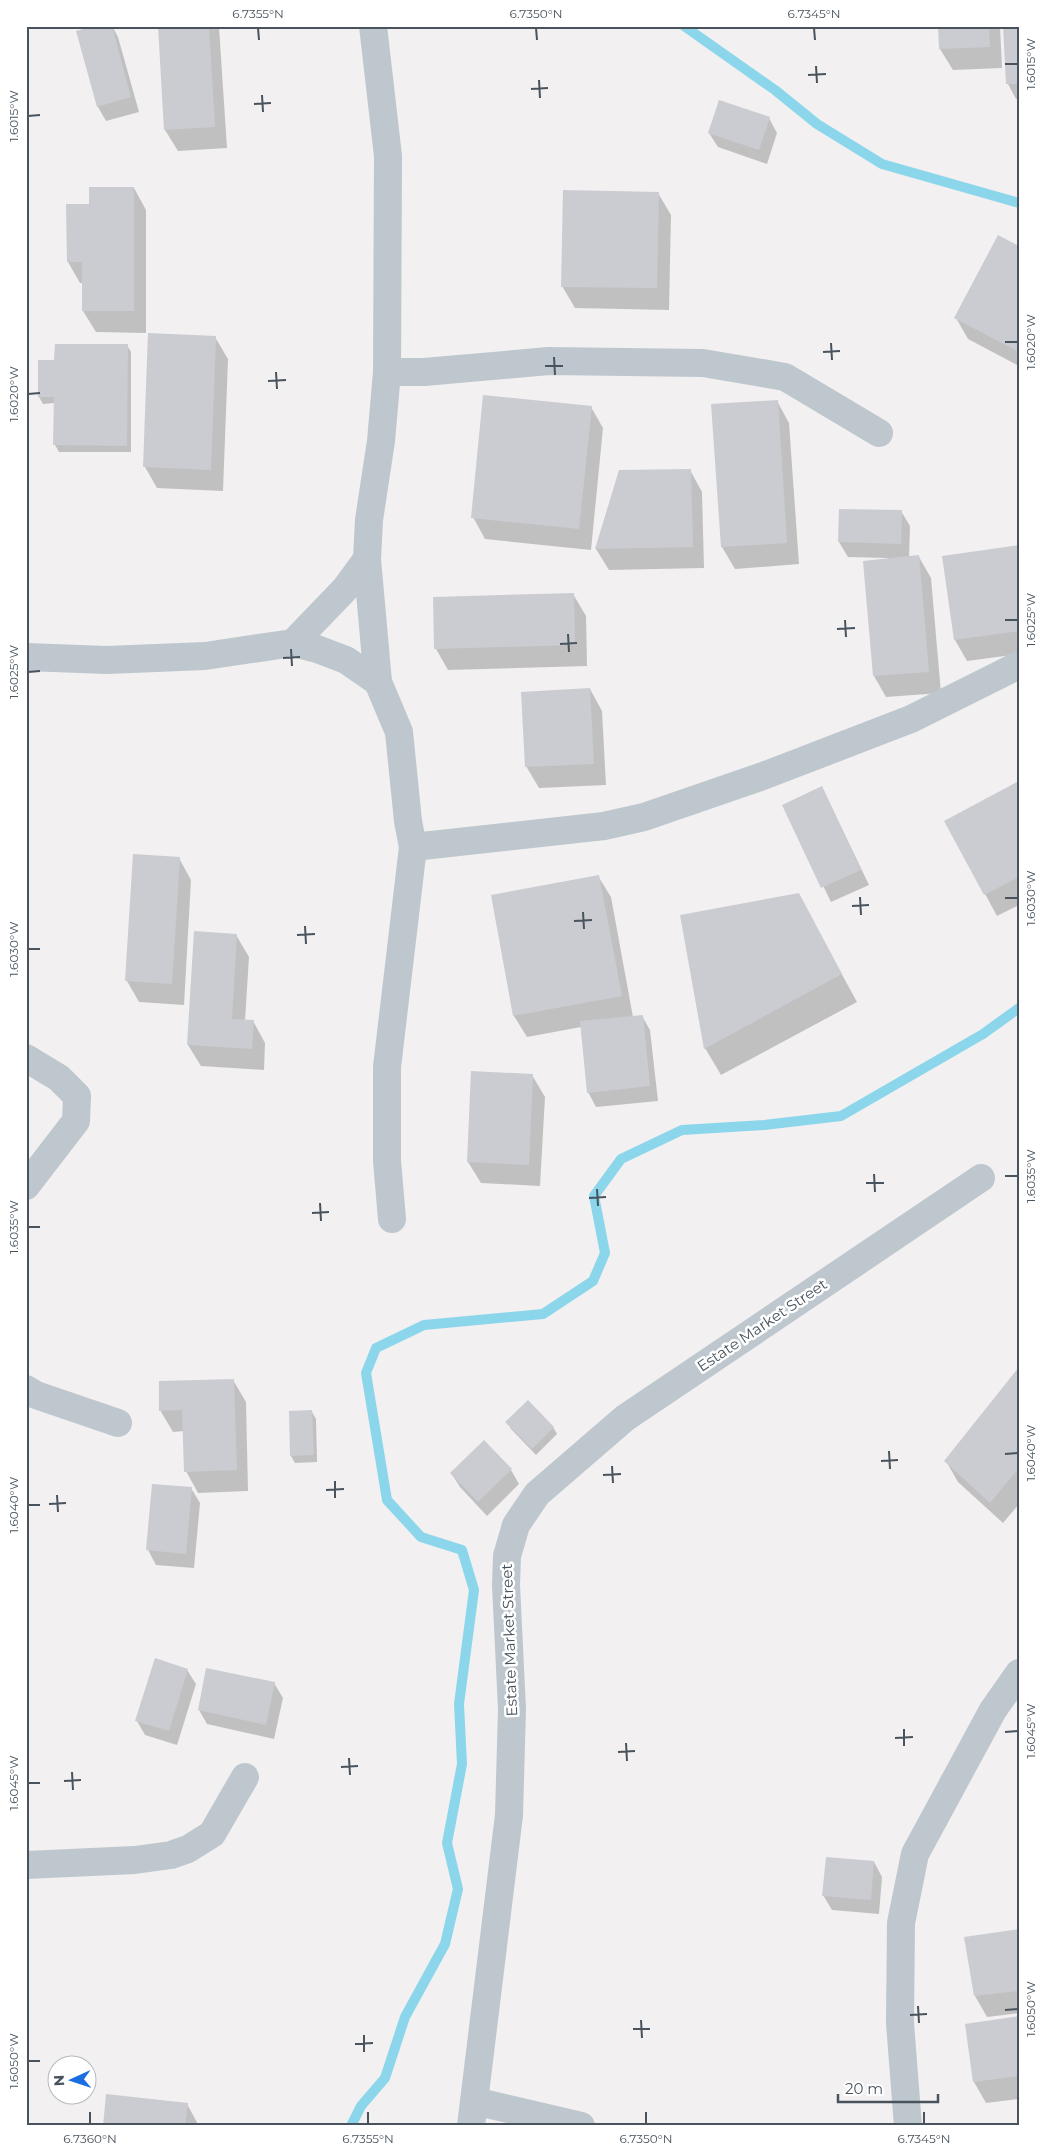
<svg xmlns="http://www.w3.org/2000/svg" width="1045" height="2152" font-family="Montserrat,sans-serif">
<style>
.shadow{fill:#0003}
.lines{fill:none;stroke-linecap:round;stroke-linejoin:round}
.stream{stroke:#8cd6ec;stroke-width:10}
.building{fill:#caccd2}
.minor{stroke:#bec7ce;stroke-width:28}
.ticks{fill:none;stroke:#48535d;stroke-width:2}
.labels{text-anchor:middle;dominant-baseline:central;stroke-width:5;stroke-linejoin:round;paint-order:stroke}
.street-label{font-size:15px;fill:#48535d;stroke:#fff}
.neatline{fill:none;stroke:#48535d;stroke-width:2}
.ticks-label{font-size:12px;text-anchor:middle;fill:#48535d}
</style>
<rect width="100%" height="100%" fill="#f2f0f0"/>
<g class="shadow">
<polygon points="112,26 118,37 139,112 106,121 98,107"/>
<polygon points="160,26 219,27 227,148 178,151 165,130"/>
<polygon points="939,26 1000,26 1002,68 953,70 940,49"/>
<polygon points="1005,26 1019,26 1019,99 1016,99 1008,84"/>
<polygon points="769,118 777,133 767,164 718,147 709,133"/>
<polygon points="134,188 146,210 146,333 96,332 83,311 83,283 80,283 68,262 90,205"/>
<polygon points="658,193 671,215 669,310 575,308 562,286"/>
<polygon points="1019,248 1019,366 968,339 956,318"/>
<polygon points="215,337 228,359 223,491 157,488 145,467"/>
<polygon points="127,345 131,352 131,452 59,452 55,445 55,403 43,404 39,397 56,361"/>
<polygon points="777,401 789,423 799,564 735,569 722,547 713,406"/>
<polygon points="591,407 603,428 591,550 485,539 473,517"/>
<polygon points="690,470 702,492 704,568 609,570 596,549"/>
<polygon points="840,510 901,511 910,526 909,558 919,557 931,578 941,693 886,697 874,676 888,558 848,557 839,542"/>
<polygon points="1019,546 1019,654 967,661 955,640"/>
<polygon points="573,594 586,616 587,666 448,670 436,649"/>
<polygon points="590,689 602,711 606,785 539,788 526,766"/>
<polygon points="1019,783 1019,905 997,916 946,822"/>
<polygon points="822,787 869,885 831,902 784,805"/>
<polygon points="179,858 191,880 184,1005 139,1002 127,981"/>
<polygon points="598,876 611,897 633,1017 642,1016 650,1030 658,1101 596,1107 588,1092 581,1027 527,1037 514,1016 492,896"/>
<polygon points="798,894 857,1002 721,1075 705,1048"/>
<polygon points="236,935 249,957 245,1021 253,1021 265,1043 264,1070 201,1066 188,1045"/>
<polygon points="532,1075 545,1097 540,1186 481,1183 468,1162"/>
<polygon points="1019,1369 1019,1504 1003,1523 958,1482 946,1461"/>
<polygon points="233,1380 246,1402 248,1491 198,1493 186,1471 184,1431 173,1432 160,1410"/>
<polygon points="312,1412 316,1419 317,1462 295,1463 291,1456"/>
<polygon points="507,1422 553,1427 557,1434 536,1455 511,1429"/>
<polygon points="511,1470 519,1484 487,1516 460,1487 451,1473"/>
<polygon points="191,1488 200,1503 194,1568 156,1565 148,1550"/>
<polygon points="187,1670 196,1684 177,1745 145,1735 137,1721"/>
<polygon points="274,1683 283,1698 274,1739 207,1724 199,1710"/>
<polygon points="874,1862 882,1877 879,1914 832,1910 823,1895"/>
<polygon points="1019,1930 1019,2013 987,2017 975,1996"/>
<polygon points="1019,2018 1019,2099 986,2103 974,2082"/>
<polygon points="187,2104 199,2126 104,2126"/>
</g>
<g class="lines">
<g class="stream">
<polyline points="684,26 775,90 817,124 882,164 1019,203"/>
<polyline points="351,2126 361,2106 385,2078 405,2017 445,1944 458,1889 447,1843 462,1764 459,1704 474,1590 462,1550 421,1537 387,1500 366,1373 376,1348 424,1325 543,1314 593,1281 605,1253 594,1196 621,1159 682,1130 764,1125 841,1116 983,1034 1019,1008"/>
</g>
</g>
<g class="building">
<polygon points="93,26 112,26 131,97 97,107 76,31"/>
<polygon points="158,26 209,26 215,127 164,130"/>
<polygon points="938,26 989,26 990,47 939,49"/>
<polygon points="1003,26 1019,26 1019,84 1006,84"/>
<polygon points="719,100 770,117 759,150 708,133"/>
<polygon points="89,187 134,187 134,311 82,311 82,262 67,262 66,204 89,204"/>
<polygon points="563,190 659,192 657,288 561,287"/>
<polygon points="998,235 1019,246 1019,352 954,318"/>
<polygon points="148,333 216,336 211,470 143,467"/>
<polygon points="55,344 128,344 127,446 53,445 54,397 38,397 38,360 54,360"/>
<polygon points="483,395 592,406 579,529 471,518"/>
<polygon points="778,400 787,543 721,547 711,404"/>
<polygon points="691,469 693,547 595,549 619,470"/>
<polygon points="839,509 902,510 901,544 838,542"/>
<polygon points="1019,545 1019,631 954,640 942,556"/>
<polygon points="919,555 929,672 873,676 863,561"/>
<polygon points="574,593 575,645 434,649 433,597"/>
<polygon points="590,688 594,764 525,767 521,692"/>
<polygon points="1019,781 1019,877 984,895 944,821"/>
<polygon points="822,786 861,870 821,888 782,805"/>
<polygon points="133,854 180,857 172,984 125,981"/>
<polygon points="599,875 622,996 513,1016 491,895"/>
<polygon points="799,893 842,974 704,1049 680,915"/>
<polygon points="194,931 237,934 232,1019 254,1020 252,1049 187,1045"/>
<polygon points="643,1015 650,1086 587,1093 580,1021"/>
<polygon points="471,1071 533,1074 529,1165 467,1162"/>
<polygon points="1019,1367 1019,1468 990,1503 944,1461"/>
<polygon points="234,1379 237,1470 184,1472 182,1410 159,1411 159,1381"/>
<polygon points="528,1400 554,1427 532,1449 505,1422"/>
<polygon points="312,1410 314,1455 290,1456 289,1411"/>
<polygon points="484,1440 512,1469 478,1502 450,1473"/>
<polygon points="152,1484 192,1487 186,1554 146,1550"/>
<polygon points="155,1658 188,1669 169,1731 135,1721"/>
<polygon points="206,1668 275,1682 266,1725 198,1710"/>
<polygon points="826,1857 874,1861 871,1900 822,1896"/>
<polygon points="1019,1929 1019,1991 974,1996 964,1937"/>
<polygon points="1019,2016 1019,2076 973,2082 965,2024"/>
<polygon points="106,2094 188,2103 185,2126 103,2126"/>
</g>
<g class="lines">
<g class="minor">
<polyline points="373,26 388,156 387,372"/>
<polyline points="293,643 345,589 367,559"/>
<polyline points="26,657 107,660 205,656 293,643 317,649 346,660 378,682"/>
<polyline points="413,847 604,826 644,817 763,776 911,719 1019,665"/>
<polyline points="26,1058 59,1078 77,1096 76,1121 26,1186"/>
<polyline points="392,1219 387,1161 387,1067 413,847 408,821 399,732 378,682 367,559 369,520 381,441 387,372 424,372 549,361 703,363 785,377 879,433"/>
<polyline points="26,1389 36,1395 118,1423"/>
<polyline points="26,1865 135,1860 171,1855 188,1849 212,1834 245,1777"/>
<polyline points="474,2101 581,2126"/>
<polyline points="471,2126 509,1815 512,1709 506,1585 507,1556 516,1525 537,1494 625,1418 981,1178"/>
<polyline points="908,2126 900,2023 901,1923 915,1854 993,1710 1019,1673"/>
</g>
</g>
<path class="ticks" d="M258,28L259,40M536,28L537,40M814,28L815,40M1005,64H1018M816,66L817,83M808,75L826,74M539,80L540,98M531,89L548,88M262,95L263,112M254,104L271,103M28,116L40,115M1005,342H1018M831,343L832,360M823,352L840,351M554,357L555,375M545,366H563M276,372L277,389M268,381L286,380M28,394L40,393M845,620L846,637M1005,620H1018M837,629L855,628M568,634L569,652M560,644L577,643M291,649L292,666M283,658L300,657M28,672L40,671M860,897L861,915M1005,898H1018M852,906L869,905M583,912L584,929M574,921L592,920M305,926L306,944M297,935L315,934M28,949H40M874,1174L875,1192M1005,1176H1018M866,1183H884M597,1189L598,1206M589,1198L606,1197M320,1203L321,1221M312,1213L329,1212M28,1227H40M889,1451L890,1469M1005,1454L1018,1453M881,1461L898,1460M612,1466L613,1483M603,1475L621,1474M335,1481V1498M326,1490L344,1489M57,1495L58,1512M49,1504L66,1503M28,1505H40M904,1729V1746M1005,1732L1018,1731M895,1738L913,1737M626,1743L627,1761M618,1752L635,1751M349,1758L350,1775M341,1767L358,1766M72,1772L73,1790M64,1781L81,1780M28,1783H40M918,2006L919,2023M1005,2010L1018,2009M910,2015L927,2014M641,2020L642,2038M633,2029H650M364,2035V2052M355,2044L373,2043M28,2061H40M90,2112V2124M368,2112V2124M646,2112V2124M924,2112V2124"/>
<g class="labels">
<g class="street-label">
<text transform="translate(762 1325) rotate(-34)">Estate Market Street</text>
<text transform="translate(509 1640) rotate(-92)">Estate Market Street</text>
</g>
</g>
<rect width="1045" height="2152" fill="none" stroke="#ffffff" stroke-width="55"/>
<g transform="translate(72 2080) rotate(267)"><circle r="24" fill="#ffffff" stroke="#b6babe"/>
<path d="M0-4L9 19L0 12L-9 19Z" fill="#1a6ee2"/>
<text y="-8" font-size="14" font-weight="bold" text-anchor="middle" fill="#48535d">N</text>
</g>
<path d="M838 2094v8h100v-8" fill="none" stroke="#48535d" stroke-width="2.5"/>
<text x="845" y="2094" font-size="15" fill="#48535d" stroke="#ffffff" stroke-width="4" paint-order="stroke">20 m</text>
<rect x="28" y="28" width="990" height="2096" class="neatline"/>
<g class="ticks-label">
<text x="258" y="18">6.7355°N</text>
<text x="536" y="18">6.7350°N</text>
<text x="814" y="18">6.7345°N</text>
<text transform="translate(1031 64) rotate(-90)" y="4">1.6015°W</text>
<text transform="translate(14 116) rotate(-90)" y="4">1.6015°W</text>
<text transform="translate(1031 342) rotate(-90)" y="4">1.6020°W</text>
<text transform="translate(14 394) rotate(-90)" y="4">1.6020°W</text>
<text transform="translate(1031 620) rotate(-90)" y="4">1.6025°W</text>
<text transform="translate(14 672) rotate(-90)" y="4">1.6025°W</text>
<text transform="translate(1031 898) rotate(-90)" y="4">1.6030°W</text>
<text transform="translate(14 949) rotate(-90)" y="4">1.6030°W</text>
<text transform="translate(1031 1176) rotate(-90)" y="4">1.6035°W</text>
<text transform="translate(14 1227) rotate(-90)" y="4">1.6035°W</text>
<text transform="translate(1031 1453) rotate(-90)" y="4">1.6040°W</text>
<text transform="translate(14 1505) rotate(-90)" y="4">1.6040°W</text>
<text transform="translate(1031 1731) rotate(-90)" y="4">1.6045°W</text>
<text transform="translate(14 1783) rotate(-90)" y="4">1.6045°W</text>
<text transform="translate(1031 2009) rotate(-90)" y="4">1.6050°W</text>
<text transform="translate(14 2061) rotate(-90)" y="4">1.6050°W</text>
<text x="90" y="2143">6.7360°N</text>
<text x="368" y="2143">6.7355°N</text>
<text x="646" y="2143">6.7350°N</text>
<text x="924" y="2143">6.7345°N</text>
</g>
</svg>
